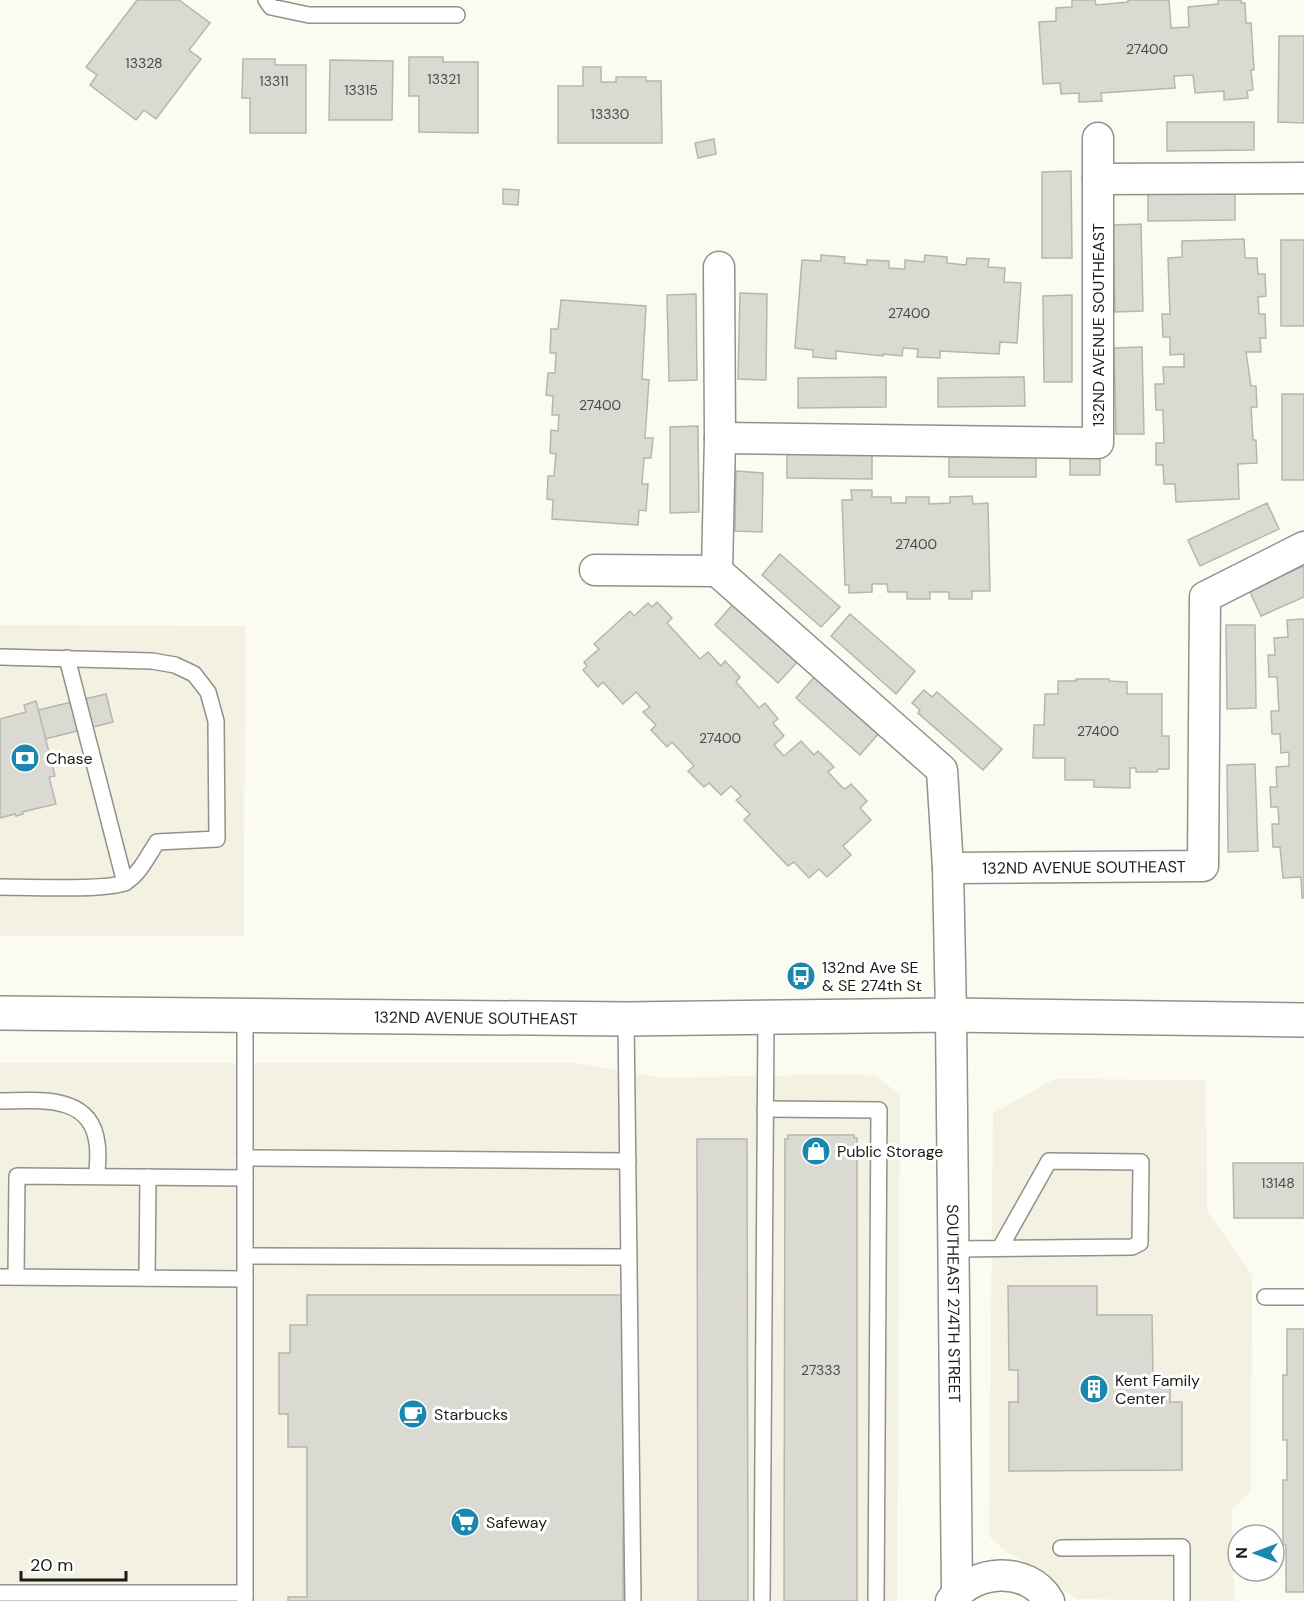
<svg xmlns="http://www.w3.org/2000/svg" width="1304" height="1601" font-family="'DM Sans',sans-serif">
<style>
.built{fill:#f3f1e1}
.building{fill:#dbdad2;stroke:#b6b5ae;stroke-width:1.5}
.lines{fill:none;stroke-linecap:round;stroke-linejoin:round}
.service-casing{stroke:#92918a;stroke-width:18}
.minor-casing{stroke:#92918a;stroke-width:33}
.secondary-casing{stroke:#92918a;stroke-width:36}
.service{stroke:#fff;stroke-width:15}
.minor{stroke:#fff;stroke-width:30}
.secondary{stroke:#fff;stroke-width:33}
.labels{text-anchor:middle;dominant-baseline:central;stroke-width:6;stroke-linejoin:round;paint-order:stroke}
.number-label{font-size:14px;fill:#4c4c47}
.street-label{font-size:16px;fill:#1c1c19;stroke:#fff}
.poi-label{font-size:16px;fill:#1c1c19;stroke:#fff;text-anchor:start}
</style>
<rect width="100%" height="100%" fill="#fcfbf2"/>
<g class="built">
<polygon points="0,625 245,626 244,936 0,936"/>
<polygon points="0,1063 577,1063 664,1078 849,1074 876,1076 900,1095 897,1601 0,1601"/>
<polygon points="1055,1079 1206,1080 1207,1211 1252,1275 1251,1491 1232,1510 1234,1601 1076,1599 1031,1566 1007,1552 989,1536 993,1113"/>
</g>
<g class="building">
<polygon points="137,0 179,0 210,23 189,50 201,59 156,119 144,110 136,120 90,85 97,75 86,67"/>
<polygon points="1072,0 1095,0 1096,5 1128,2 1128,0 1169,0 1171,28 1189,27 1188,7 1218,4 1218,0 1241,0 1241,3 1245,3 1246,23 1251,23 1254,70 1251,70 1253,90 1247,91 1248,98 1224,100 1224,91 1195,93 1193,75 1174,76 1175,88 1101,93 1102,101 1079,102 1079,93 1061,94 1060,83 1043,84 1039,22 1056,21 1056,8 1072,7"/>
<polygon points="1279,36 1304,36 1304,123 1278,122"/>
<polygon points="409,57 443,57 443,62 478,62 478,133 419,132 419,96 409,96"/>
<polygon points="243,59 275,59 275,65 306,65 306,133 250,133 250,98 242,98"/>
<polygon points="330,60 393,61 392,120 329,120"/>
<polygon points="583,67 601,67 601,82 616,82 616,77 646,77 646,81 661,81 662,143 558,143 558,86 583,86"/>
<polygon points="1167,122 1254,122 1254,150 1167,151"/>
<polygon points="714,139 716,154 698,158 695,143"/>
<polygon points="1071,171 1072,258 1042,258 1042,172"/>
<polygon points="503,189 519,190 518,205 503,204"/>
<polygon points="1148,191 1235,191 1235,220 1148,221"/>
<polygon points="1141,224 1143,311 1115,312 1113,225"/>
<polygon points="1244,239 1245,258 1257,258 1258,274 1265,274 1266,296 1258,297 1259,314 1265,314 1266,338 1260,338 1261,352 1246,352 1251,386 1256,386 1257,407 1251,407 1253,440 1256,440 1257,463 1238,464 1239,499 1176,502 1175,484 1164,484 1163,465 1156,465 1156,443 1164,443 1163,410 1156,410 1155,384 1164,384 1163,367 1184,367 1184,354 1170,355 1170,337 1163,337 1162,314 1170,314 1168,258 1182,257 1182,241"/>
<rect x="1281" y="240" width="23" height="86"/>
<polygon points="821,255 845,257 844,263 867,265 867,260 889,261 889,268 905,269 905,260 924,262 925,255 947,257 947,263 966,265 967,258 989,259 988,267 1005,268 1004,282 1021,283 1017,343 1000,342 999,354 940,351 940,358 917,357 918,349 903,348 902,356 883,354 883,356 836,351 836,359 813,357 813,350 795,348 802,260 821,261"/>
<polygon points="740,293 767,294 766,380 738,379"/>
<polygon points="696,294 697,380 669,381 667,295"/>
<polygon points="1072,295 1072,382 1044,382 1043,296"/>
<polygon points="561,300 646,306 642,379 649,380 645,438 653,438 651,458 644,458 642,484 648,484 646,511 639,510 638,525 552,519 553,500 547,499 548,476 554,476 556,454 550,453 551,430 558,431 559,415 552,415 553,396 546,395 548,373 555,373 556,353 550,353 551,329 558,329"/>
<polygon points="1142,347 1144,434 1116,434 1114,348"/>
<polygon points="886,377 886,407 798,408 798,378"/>
<polygon points="1024,377 1025,406 938,407 938,378"/>
<rect x="1282" y="394" width="22" height="86"/>
<polygon points="698,426 699,512 670,513 670,427"/>
<polygon points="949,447 1036,448 1036,477 949,477"/>
<rect x="1070" y="448" width="30" height="27"/>
<polygon points="787,449 872,449 872,479 787,478"/>
<polygon points="736,471 763,473 762,532 735,531"/>
<polygon points="851,490 872,490 872,497 891,497 891,503 906,503 906,497 929,497 929,504 950,503 950,497 972,496 973,504 988,503 990,591 972,591 972,599 949,599 949,592 930,592 930,599 907,599 907,592 888,592 887,584 872,584 872,592 849,593 849,585 845,585 842,500 852,500"/>
<polygon points="1267,503 1279,529 1200,566 1188,540"/>
<polygon points="780,554 840,607 821,627 762,575"/>
<polygon points="1304,566 1304,597 1261,616 1249,590"/>
<polygon points="657,602 672,618 667,623 700,659 708,652 721,666 725,661 740,677 736,682 759,708 765,703 778,719 773,723 784,736 774,745 784,756 801,741 814,755 818,751 834,767 828,772 842,787 845,789 851,784 867,801 860,808 871,820 843,846 851,855 827,877 819,869 809,878 794,862 788,866 744,820 750,814 736,800 741,796 731,786 721,795 709,783 704,787 688,771 694,766 672,742 667,747 651,730 656,725 643,712 650,707 636,692 623,704 603,682 598,687 583,670 587,666 584,662 599,649 594,644 630,611 634,616 648,603 652,607"/>
<polygon points="733,604 798,661 778,683 715,625"/>
<polygon points="850,614 915,671 896,694 831,636"/>
<polygon points="1304,619 1304,898 1302,898 1301,877 1283,878 1280,847 1273,847 1272,824 1279,824 1278,807 1271,807 1270,787 1277,787 1276,767 1289,766 1289,752 1281,753 1280,734 1272,734 1271,711 1279,711 1277,677 1269,677 1268,655 1275,655 1274,638 1288,637 1287,620"/>
<polygon points="1226,625 1255,625 1256,708 1227,709"/>
<polygon points="815,676 879,733 860,755 796,698"/>
<polygon points="1076,679 1109,679 1109,681 1127,682 1127,694 1162,694 1162,736 1169,736 1169,769 1158,769 1157,772 1136,772 1136,768 1130,768 1130,788 1094,787 1094,780 1065,780 1065,758 1033,758 1034,725 1044,725 1045,694 1058,694 1058,681 1076,681"/>
<polygon points="924,690 932,697 937,692 1002,749 983,770 918,713 920,710 912,703"/>
<polygon points="106,694 113,722 45,739 38,710"/>
<polygon points="36,701 55,776 49,777 56,804 22,812 23,814 16,816 15,814 0,818 0,719 26,712 24,705"/>
<polygon points="1255,764 1258,851 1228,852 1227,765"/>
<polygon points="788,1135 854,1135 854,1138 857,1138 857,1601 784,1601 785,1139 788,1139"/>
<polygon points="697,1139 747,1139 748,1601 698,1601"/>
<polygon points="1233,1163 1304,1163 1304,1218 1234,1218"/>
<polygon points="1008,1286 1097,1286 1097,1315 1152,1315 1153,1376 1170,1376 1170,1402 1182,1402 1182,1470 1009,1471 1009,1402 1018,1402 1018,1370 1009,1370"/>
<polygon points="307,1295 624,1295 623,1601 288,1601 288,1597 307,1597 307,1447 288,1447 288,1414 279,1414 279,1353 290,1353 290,1325 307,1325"/>
<polygon points="1287,1329 1304,1329 1304,1592 1286,1592 1286,1545 1283,1545 1283,1480 1287,1480 1287,1440 1283,1440 1283,1375 1287,1375"/>
</g>
<g class="lines">
<g class="service-casing">
<g id="service">
<polyline points="266,0 271,7 309,15 457,15"/>
<path d="M0,657L152,661L175,665L194,674L208,692L216,721L217,839L157,842C148,856 140,873 126,882C111,891 22,887 0,887"/>
<polyline points="67,658 125,883"/>
<polyline points="245,1016 245,1601"/>
<polyline points="626,1019 633,1601"/>
<path d="M0,1101C37,1101 91,1093 97,1143C99,1154 97,1166 97,1176"/>
<polyline points="765,1109 879,1110 876,1601"/>
<polyline points="245,1158 628,1161"/>
<polyline points="954,1249 1132,1247 1140,1243 1141,1162 1049,1161 1000,1248"/>
<polyline points="245,1256 629,1257"/>
<polyline points="0,1277 245,1279"/>
<polyline points="16,1277 17,1176 245,1178"/>
<polyline points="147,1278 148,1177"/>
<polyline points="1265,1297 1304,1297"/>
<polyline points="1061,1548 1182,1547 1182,1601"/>
<polyline points="0,1593 245,1593"/>
<polyline points="762,1601 766,1017"/>
</g>
</g>
<g class="minor-casing">
<g id="minor">
<polyline points="1098,179 1304,178"/>
<path id="s1" d="M719,267L720,438L717,571L942,770L948,868L951,1015L957,1593"/>
<polyline points="720,438 1098,443 1098,138"/>
<polyline points="595,570 717,571"/>
<path id="s2" d="M948,868L1203,866L1205,597L1304,547"/>
<path d="M951,1601C973,1569 1028,1565 1049,1601"/>
</g>
</g>
<g class="secondary-casing">
<g id="secondary">
<path id="s3" d="M0,1013L626,1019L951,1015L1304,1020"/>
</g>
</g>
<use href="#service" class="service"/>
<use href="#minor" class="minor"/>
<use href="#secondary" class="secondary"/>
</g>
<defs>
<g id="bank-disc" transform="scale(1.5)"><circle r="9.5" fill="#1b86ae" stroke="#fff"/><path d="M-6-4H6V4H-6ZM0-2.3a2.3 2.3 0 1 0 0 4.6a2.3 2.3 0 1 0 0-4.6Z" fill="#fff"/></g>
<g id="bus-disc" transform="scale(1.5)"><circle r="9.5" fill="#1b86ae" stroke="#fff"/><path d="M-5-6H5V4H4V6H2V4H-2V6H-4V4H-5ZM-3.5-4V0h7V-4ZM-3.5 1.2v1.5H-2V1.2ZM2 1.2v1.5H3.5V1.2Z" fill="#fff"/></g>
<g id="shop-disc" transform="scale(1.5)"><circle r="9.5" fill="#1b86ae" stroke="#fff"/><path d="M-5-2.5h2.3a2.7 3.5 0 0 1 5.4 0H5L5.5 6h-11ZM-1.5-2.5h3a1.5 2.3 0 0 0-3 0Z" fill="#fff"/></g>
<g id="building-disc" transform="scale(1.5)"><circle r="9.5" fill="#1b86ae" stroke="#fff"/><path d="M-4-6H4V6H1V3H-1V6H-4ZM-2.5-4.3h1.7v1.8h-1.7ZM.8-4.3h1.7v1.8H.8ZM-2.5-1h1.7V.8h-1.7ZM.8-1h1.7V.8H.8Z" fill="#fff"/></g>
<g id="cafe-disc" transform="scale(1.5)"><circle r="9.5" fill="#1b86ae" stroke="#fff"/><path d="M-5.5-4.5H6V0H3Q3 3.5 0 3.5H-2.5Q-5.5 3.5-5.5 0ZM3-3.2v2h1.7v-2ZM-6 4.5H4V6H-6Z" fill="#fff"/></g>
<g id="supermarket-disc" transform="scale(1.5)"><circle r="9.5" fill="#1b86ae" stroke="#fff"/><path d="M-6-5.5h2.5l.6 2H6L4.5 2H-2.5L-4.4-4H-6ZM-1.5 3.2a1.3 1.3 0 1 0 .1 0ZM3 3.2a1.3 1.3 0 1 0 .1 0Z" fill="#fff"/></g>
</defs>
<g fill-rule="evenodd">
<use href="#bank-disc" x="25" y="758"/>
<use href="#bus-disc" x="801" y="976"/>
<use href="#shop-disc" x="816" y="1151"/>
<use href="#building-disc" x="1094" y="1389"/>
<use href="#cafe-disc" x="413" y="1414"/>
<use href="#supermarket-disc" x="465" y="1522"/>
</g>
<g class="labels">
<g class="number-label">
<text x="1147" y="49">27400</text>
<text x="144" y="63">13328</text>
<text x="444" y="79">13321</text>
<text x="274" y="81">13311</text>
<text x="361" y="90">13315</text>
<text x="610" y="114">13330</text>
<text x="909" y="313">27400</text>
<text x="600" y="405">27400</text>
<text x="916" y="544">27400</text>
<text x="1098" y="731">27400</text>
<text x="720" y="738">27400</text>
<text x="1278" y="1183">13148</text>
<text x="821" y="1370">27333</text>
</g>
<g class="street-label">
<text transform="translate(1098 325) rotate(-90)">132ND AVENUE SOUTHEAST</text>
<text stroke="none"><textPath href="#s2" startOffset="136">132ND AVENUE SOUTHEAST</textPath></text>
<text stroke="none"><textPath href="#s3" startOffset="476">132ND AVENUE SOUTHEAST</textPath></text>
<text stroke="none"><textPath href="#s1" startOffset="1138">SOUTHEAST 274TH STREET</textPath></text>
</g>
<g class="poi-label">
<text x="46" y="758">Chase</text>
<text x="822" y="967">132nd Ave SE<tspan x="822" dy="18">&amp; SE 274th St</tspan></text>
<text x="837" y="1151">Public Storage</text>
<text x="1115" y="1380">Kent Family<tspan x="1115" dy="18">Center</tspan></text>
<text x="434" y="1414">Starbucks</text>
<text x="486" y="1522">Safeway</text>
</g>
</g>
<g transform="translate(1256 1553) rotate(270)"><circle r="28" fill="#ffffff" stroke="#a4a4a3" stroke-width="1.5"/>
<path d="M0-4.5L10 22L0 15L-10 22Z" fill="#1b86ae"/>
<text y="-9" font-size="16" font-weight="bold" text-anchor="middle" fill="#1c1c19">N</text>
</g>
<path d="M21 1571v9h105v-9" fill="none" stroke="#1c1c19" stroke-width="3"/>
<text x="30" y="1571" font-size="18" fill="#1c1c19" stroke="#ffffff" stroke-width="4.5" paint-order="stroke">20 m</text>
</svg>
